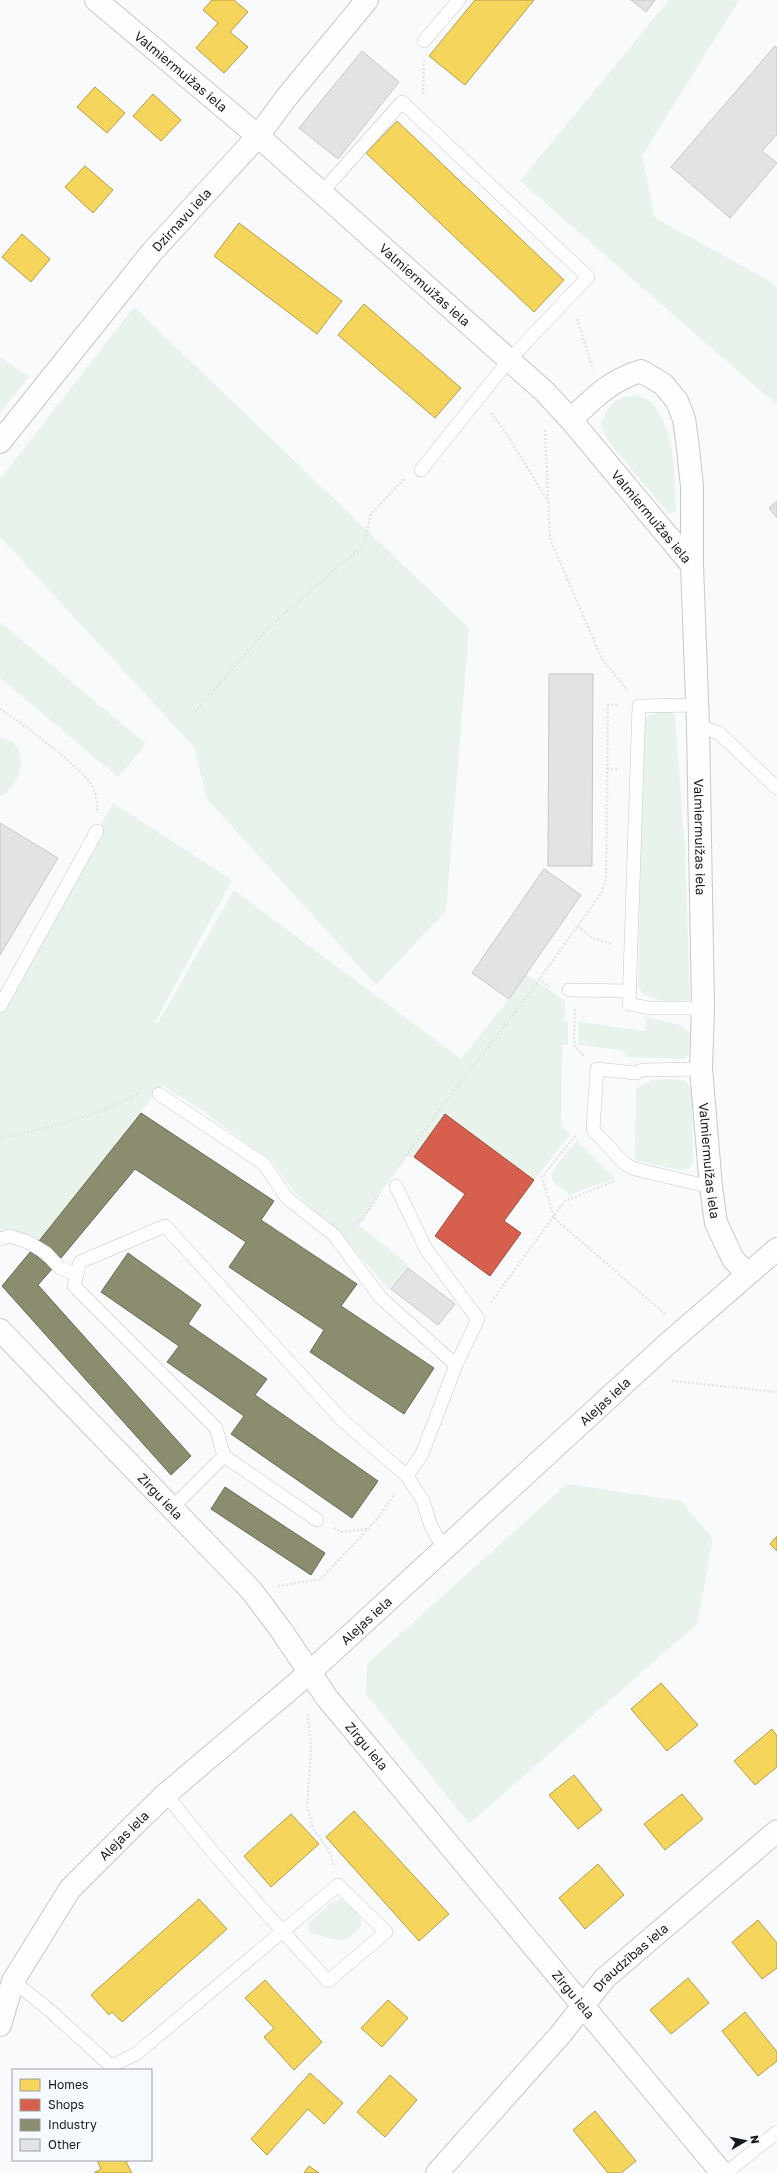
<svg xmlns="http://www.w3.org/2000/svg" width="777" height="2173" font-family="'Golos Text',sans-serif">
<style>
.green{fill:#e8f3eb}
.homes{fill:#f6d55c;stroke:#b39d49}
.shops{fill:#d6604d;stroke:#9d4b3e}
.industry{fill:#8c8c6e;stroke:#696a55}
.building{fill:#e1e3e5;stroke:#c6c7ca}
.lines{fill:none;stroke-linecap:round;stroke-linejoin:round}
.service-casing{stroke:#c6c8ca;stroke-width:14}
.minor-casing{stroke:#c6c8ca;stroke-width:24}
.secondary-casing{stroke:#c6c8ca;stroke-width:24}
.path{stroke:#e4e4e5;stroke-width:2.5;stroke-dasharray:2 2;stroke-linecap:butt}
.service{stroke:#fefeff;stroke-width:13}
.minor{stroke:#fefeff;stroke-width:22}
.secondary{stroke:#fefeff;stroke-width:22}
.labels{text-anchor:middle;dominant-baseline:central;stroke-width:4;stroke-linejoin:round;paint-order:stroke}
.street-label{font-size:13px;fill:#18191c;stroke:#f6f9fe}
</style>
<rect width="100%" height="100%" fill="#f8fafc"/>
<g class="green">
<polygon points="669,0 739,0 642,156 655,218 766,279 777,287 777,405 520,181"/>
<polygon points="134,307 469,628 446,911 376,985 207,799 194,747 0,537 0,479"/>
<polygon points="0,357 29,377 0,413"/>
<path d="M636,395C641,397 648,399 652,403C675,428 675,479 676,511L668,513L608,441L601,424C610,403 613,398 636,395Z"/>
<polygon points="0,622 146,744 118,777 0,678"/>
<path d="M667,711L675,715L685,850L690,999C674,1006 657,1000 642,993L638,985L643,720L650,715Z"/>
<path d="M0,737C30,741 25,784 0,796Z"/>
<polygon points="113,803 232,880 155,1022 158,1023 234,890 461,1059 509,999 526,974 565,1001 564,1021 568,1021 568,1045 562,1045 561,1125 570,1135 534,1180 445,1114 414,1157 406,1156 359,1225 409,1265 389,1290 339,1232 294,1192 273,1162 201,1110 162,1085 39,1241 8,1229 0,1230 0,1006"/>
<path d="M647,1017L679,1025L689,1032C691,1043 693,1050 685,1059L627,1057L622,1050L578,1045V1022L645,1031Z"/>
<polygon points="674,1079 685,1081 692,1089 693,1163 688,1169 679,1170 638,1161 635,1158 636,1089 652,1080"/>
<polygon points="577,1140 615,1178 570,1195 553,1181 551,1173"/>
<polygon points="567,1484 681,1501 713,1539 697,1624 469,1824 366,1694 367,1664"/>
<path d="M341,1899L358,1914L362,1925C341,1948 337,1939 309,1933L308,1924L333,1901Z"/>
</g>
<g class="homes">
<polygon points="212,0 234,0 248,12 230,32 248,47 224,73 196,48 218,23 203,10"/>
<polygon points="475,0 534,0 465,85 429,56"/>
<polygon points="95,87 125,113 107,133 77,107"/>
<polygon points="153,94 181,120 161,141 133,116"/>
<polygon points="397,121 564,280 534,312 366,153"/>
<polygon points="85,166 113,190 93,213 65,187"/>
<polygon points="239,223 342,301 317,334 214,256"/>
<polygon points="22,234 50,259 31,282 2,257"/>
<polygon points="364,304 461,388 435,418 338,335"/>
<polygon points="777,1536 777,1551 770,1544"/>
<polygon points="661,1683 698,1725 667,1751 631,1709"/>
<polygon points="772,1729 777,1736 777,1767 755,1785 734,1761"/>
<polygon points="574,1775 602,1810 578,1829 549,1795"/>
<polygon points="682,1794 703,1819 665,1850 644,1824"/>
<polygon points="354,1811 449,1914 419,1941 326,1837"/>
<polygon points="291,1814 319,1844 271,1887 244,1856"/>
<polygon points="598,1864 624,1895 585,1929 559,1898"/>
<polygon points="199,1899 227,1929 122,2022 112,2012 109,2015 91,1995 94,1992"/>
<polygon points="758,1920 777,1943 777,1968 762,1979 732,1942"/>
<polygon points="688,1978 709,2003 671,2034 650,2010"/>
<polygon points="265,1980 322,2042 294,2070 264,2037 274,2028 245,1998"/>
<polygon points="388,2000 408,2018 382,2047 361,2028"/>
<polygon points="745,2012 777,2052 777,2061 758,2076 722,2031"/>
<polygon points="310,2073 343,2103 324,2124 308,2109 267,2155 251,2139"/>
<polygon points="390,2075 417,2100 385,2137 357,2112"/>
<polygon points="595,2111 636,2161 621,2173 608,2173 573,2130"/>
<polygon points="97,2160 130,2160 126,2162 132,2173 94,2173 101,2169"/>
<polygon points="309,2166 319,2173 304,2173"/>
</g>
<polygon class="shops" points="445,1114 534,1180 504,1221 521,1233 490,1276 435,1236 465,1194 414,1157"/>
<g class="industry">
<polygon points="141,1113 274,1201 261,1220 357,1284 341,1306 434,1368 404,1414 310,1352 324,1330 229,1267 246,1242 135,1169 61,1258 39,1241"/>
<polygon points="31,1251 52,1269 38,1285 191,1456 171,1475 2,1286"/>
<polygon points="128,1253 201,1305 188,1324 267,1379 255,1395 378,1481 352,1518 231,1434 244,1416 167,1362 179,1346 101,1292"/>
<polygon points="225,1487 325,1553 311,1575 211,1509"/>
</g>
<g class="building">
<polygon points="631,0 655,0 646,12"/>
<polygon points="775,46 777,48 777,134 762,151 777,163 730,218 671,167"/>
<polygon points="362,51 399,82 338,159 299,128"/>
<polygon points="777,501 777,518 769,508"/>
<polygon points="549,674 593,674 592,866 548,866"/>
<polygon points="0,823 58,858 0,955"/>
<polygon points="544,869 581,895 509,999 472,973"/>
<polygon points="408,1268 455,1304 438,1325 391,1289"/>
</g>
<g class="lines">
<g class="service-casing">
<g id="service">
<polyline points="424,41 459,0"/>
<polyline points="321,193 402,102 588,277 509,360 421,470"/>
<polyline points="697,705 639,706 629,1004 649,1008 703,1008"/>
<polyline points="698,726 719,733 777,788"/>
<polyline points="569,990 630,991"/>
<polyline points="0,1006 97,831"/>
<polyline points="701,1069 642,1070 636,1073 597,1069 593,1130 625,1164 635,1169 711,1187"/>
<polyline points="159,1094 264,1164 287,1198 334,1235 381,1298 456,1365"/>
<polyline points="396,1186 426,1249 478,1319 456,1365 422,1454 407,1476"/>
<polyline points="0,1239 9,1236 28,1242 46,1253 60,1268 77,1274"/>
<polyline points="224,1456 317,1520"/>
<polyline points="171,1509 224,1456 216,1428 74,1286 80,1262 165,1226 343,1421 407,1476 423,1501 431,1526 444,1549"/>
<path d="M13,1981L47,2008L111,2066L136,2054L338,1885L386,1932L328,1981C272,1920 216,1859 166,1794"/>
<polyline points="726,2173 777,2132"/>
</g>
</g>
<g class="minor-casing">
<g id="minor">
<path id="s1" d="M96,0L258,136L544,391L571,420L692,565"/>
<path id="s2" d="M571,420C593,398 611,380 641,371L663,384L677,401L684,419L687,440L692,486V565L698,726L703,1008L701,1069L711,1187L716,1223L733,1259L747,1274"/>
<path id="s3" d="M0,442L152,252L258,136L286,98L367,0"/>
<path id="s4" d="M0,1330L251,1590L281,1630L327,1698L722,2173"/>
<path id="s5" d="M437,2173L560,2035L605,1978L777,1831"/>
</g>
</g>
<g class="secondary-casing">
<g id="secondary">
<path id="s6" d="M0,2025L13,1981L70,1889L136,1823L166,1794L309,1673L665,1346L777,1249"/>
</g>
</g>
<g class="path">
<polyline points="423,94 424,61"/>
<polyline points="577,319 593,369"/>
<polyline points="491,413 504,430 548,501"/>
<polyline points="545,430 550,539 602,659 628,691"/>
<path d="M0,709C18,720 84,769 92,786C96,794 98,803 97,812"/>
<polyline points="195,712 270,626 340,565 363,547 371,514 404,479"/>
<polyline points="607,769 617,769"/>
<polyline points="578,926 592,938 612,944"/>
<polyline points="539,979 550,987"/>
<polyline points="575,1009 574,1045 584,1056"/>
<polyline points="575,1136 542,1177 554,1218 665,1314"/>
<path d="M0,1138C48,1128 96,1117 139,1093"/>
<polyline points="399,1166 439,1110 520,1006 602,892 606,878 608,705 619,705"/>
<polyline points="351,1225 363,1219 378,1196"/>
<polyline points="491,1302 565,1201 614,1181"/>
<polyline points="672,1381 777,1392"/>
<polyline points="334,1528 341,1532 368,1529"/>
<polyline points="278,1586 321,1579 378,1518 395,1493"/>
<polyline points="308,1714 311,1749 307,1807 314,1830 331,1854 334,1866"/>
</g>
<use href="#service" class="service"/>
<use href="#minor" class="minor"/>
<use href="#secondary" class="secondary"/>
</g>
<g class="labels">
<g class="street-label">
<text stroke="none"><textPath href="#s1" startOffset="111">Valmiermuižas iela</textPath></text>
<text stroke="none"><textPath href="#s3" startOffset="287">Dzirnavu iela</textPath></text>
<text stroke="none"><textPath href="#s1" startOffset="435">Valmiermuižas iela</textPath></text>
<text stroke="none"><textPath href="#s1" startOffset="760">Valmiermuižas iela</textPath></text>
<text stroke="none"><textPath href="#s2" startOffset="572">Valmiermuižas iela</textPath></text>
<text stroke="none"><textPath href="#s2" startOffset="896">Valmiermuižas iela</textPath></text>
<text stroke="none"><textPath href="#s6" startOffset="878">Alejas iela</textPath></text>
<text stroke="none"><textPath href="#s4" startOffset="231">Zirgu iela</textPath></text>
<text stroke="none"><textPath href="#s6" startOffset="554">Alejas iela</textPath></text>
<text stroke="none"><textPath href="#s4" startOffset="556">Zirgu iela</textPath></text>
<text stroke="none"><textPath href="#s6" startOffset="230">Alejas iela</textPath></text>
<text stroke="none"><textPath href="#s5" startOffset="290">Draudzības iela</textPath></text>
<text stroke="none"><textPath href="#s4" startOffset="879">Zirgu iela</textPath></text>
</g>
</g>
<rect x="12" y="2069" width="140" height="92" fill="#f6f9fe" stroke="#9d9fa4"/>
<rect x="20" y="2079" width="20" height="12" fill="#f6d55c" stroke="#9d9fa4"/>
<text x="48" y="2089" font-size="12" fill="#18191c">Homes</text>
<rect x="20" y="2099" width="20" height="12" fill="#d6604d" stroke="#9d9fa4"/>
<text x="48" y="2109" font-size="12" fill="#18191c">Shops</text>
<rect x="20" y="2119" width="20" height="12" fill="#8c8c6e" stroke="#9d9fa4"/>
<text x="48" y="2129" font-size="12" fill="#18191c">Industry</text>
<rect x="20" y="2139" width="20" height="12" fill="#e1e3e5" stroke="#9d9fa4"/>
<text x="48" y="2149" font-size="12" fill="#18191c">Other</text>
<g transform="translate(745 2141) rotate(81)" stroke="#f6f9fe" stroke-width="3" paint-order="stroke">
<path d="M0-3L7 15L0 10L-7 15Z" fill="#18191c"/>
<text y="-6" font-size="11" font-weight="bold" text-anchor="middle" fill="#18191c">N</text>
</g>
</svg>
